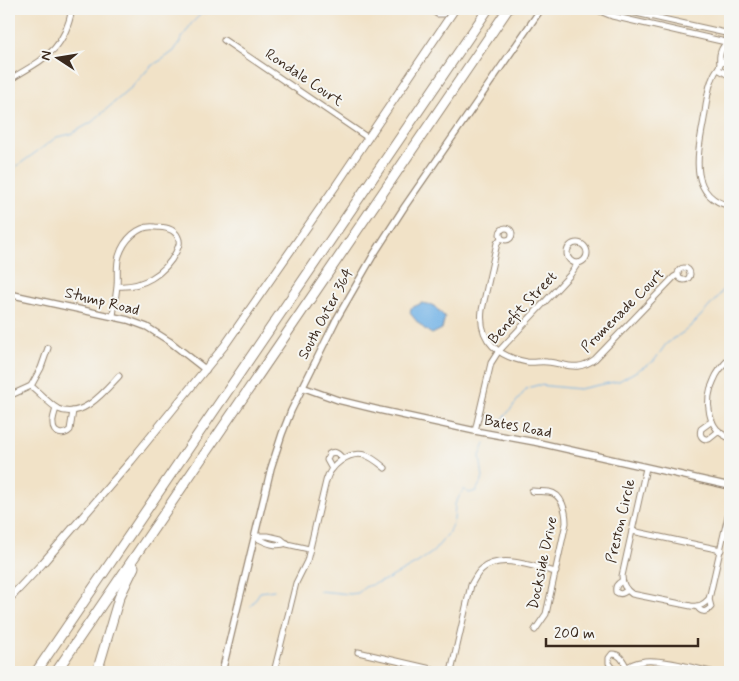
<svg xmlns="http://www.w3.org/2000/svg" width="739" height="681" font-family="Mynerve,sans-serif">
<style>
.water{fill:#72b2e6;stroke:#566e82}
.lines{fill:none;stroke-linecap:round;stroke-linejoin:round}
.stream{stroke:#72b2e6;stroke-width:1}
.minor-casing{stroke:#968672;stroke-width:7}
.tertiary-casing{stroke:#968672;stroke-width:8}
.secondary-casing{stroke:#968672;stroke-width:9}
.motorway-casing{stroke:#968672;stroke-width:11}
.minor{stroke:#fff;stroke-width:5}
.tertiary{stroke:#fff;stroke-width:5.5}
.secondary{stroke:#fff;stroke-width:7}
.motorway{stroke:#fff;stroke-width:9}
.labels{text-anchor:middle;dominant-baseline:central;stroke-width:4;stroke-linejoin:round;paint-order:stroke}
.street-label{font-size:15px;fill:#3b2a1e;stroke:#f6f6f2}
</style>
<rect width="100%" height="100%" fill="#f6f6f2"/>
<filter id="ink" filterUnits="userSpaceOnUse"><feTurbulence type="fractalNoise" baseFrequency=".02" numOctaves="2"/><feDisplacementMap in="SourceGraphic" scale="10" xChannelSelector="R" yChannelSelector="G"/><feConvolveMatrix kernelMatrix="1 2 1 2 8 2 1 2 1" color-interpolation-filters="sRGB"/></filter>
<filter id="wash" filterUnits="userSpaceOnUse"><feTurbulence type="fractalNoise" baseFrequency=".0096" numOctaves="4" result="noise"/><feDisplacementMap in="SourceGraphic" scale="20" xChannelSelector="R" yChannelSelector="G"/><feGaussianBlur stdDeviation="1.12" result="paint"/><feColorMatrix in="noise" values="0 0 0 0 0 0 0 0 0 0 0 0 0 0 0 0 0 1.4 0 .05"/><feComposite in="paint" operator="in"/></filter>
<g filter="url(#wash)">
<rect width="100%" height="100%" fill="#f1e2c7"/>
<path class="water" d="M422,303L433,305L445,317L442,329L432,334C423,329 417,322 410,313L411,308Z"/>
<g class="lines">
<g class="stream">
<polyline points="9,176 17,166 57,137 71,134 92,122 109,107 133,86 151,66 163,59 174,51 191,24 206,9"/>
<polyline points="497,426 510,410 527,388 538,385 579,389 619,381 654,361 666,344 685,331 696,321 719,296 730,280"/>
<polyline points="319,591 350,594 358,593 365,587 388,579 417,563 433,552 448,534 454,520 455,504 463,490 465,490 469,493 476,491 483,478 480,456 485,444"/>
<polyline points="251,606 260,592 274,590"/>
</g>
</g>
</g>
<g filter="url(#ink)">
<g class="lines">
<g class="minor-casing">
<g id="minor">
<polyline points="430,9 437,14 443,14"/>
<polyline points="595,9 612,16 730,43"/>
<polyline points="618,9 730,34"/>
<path d="M728,34L727,43L729,48C728,52 727,56 725,59C724,61 721,63 720,65C717,69 713,76 711,82C707,93 706,107 704,119C698,152 687,196 730,206"/>
<polyline points="224,40 368,138"/>
<path d="M720,65C719,57 720,48 727,43"/>
<polyline points="718,69 730,76"/>
<polyline points="9,71 13,78"/>
<path d="M9,80C43,59 64,52 72,9"/>
<circle cx="506" cy="234" r="6"/>
<path d="M501,238L497,243L482,310C478,341 499,357 527,362C534,363 540,361 547,362C567,364 577,372 595,359L674,277L678,275"/>
<circle cx="577" cy="253" r="10"/>
<circle cx="684" cy="274" r="6"/>
<path d="M113,317C114,307 116,296 117,286C118,276 116,265 119,256C124,240 138,225 155,227C164,227 174,228 178,237C181,243 178,247 176,252C165,274 142,288 117,286"/>
<path d="M730,358C724,364 717,372 714,380C704,400 707,430 730,438"/>
<path d="M31,386C39,392 49,404 58,409C82,420 105,391 119,376"/>
<polyline points="9,396 31,386 41,368 48,348"/>
<path d="M56,408C55,413 52,419 53,424C53,435 64,436 70,430L73,411"/>
<path d="M712,421L701,429C699,435 702,440 709,439L719,431"/>
<polyline points="475,431 491,363 498,352 570,275 578,263"/>
<path d="M646,468L622,576C622,584 626,590 632,594L691,606C699,607 703,605 709,599L730,507"/>
<path d="M332,469L327,460L329,454C335,450 339,454 343,459"/>
<path d="M532,491C537,492 543,491 549,492C562,494 566,511 566,523L546,614L535,630"/>
<polyline points="632,531 721,550"/>
<polyline points="255,536 268,536 281,539 287,544 309,549"/>
<path d="M255,537C265,542 275,548 287,543"/>
<path d="M622,581C617,584 615,586 616,592C620,595 623,594 627,590"/>
<path d="M697,606C701,613 706,613 711,607L709,599"/>
<polyline points="358,652 444,672"/>
<path d="M274,672L296,583L307,561L326,481C330,466 348,451 365,455C372,457 379,463 385,468"/>
<path d="M451,672L471,585C474,580 477,573 482,569C501,553 534,567 556,572"/>
<path d="M616,672L609,663V658L612,654C621,654 623,661 627,668"/>
<path d="M621,672C627,666 636,662 645,661C662,659 694,668 711,672"/>
</g>
</g>
<g class="tertiary-casing">
<g id="tertiary">
<polyline points="9,294 128,320 147,327 169,341 206,370"/>
<polyline points="302,387 338,400 379,410 475,431 535,442 730,486"/>
<polyline points="222,672 271,468 282,434 291,411 336,320 374,254 405,206 541,9"/>
</g>
</g>
<g class="secondary-casing">
<polyline id="secondary" points="9,599 42,564 131,461 225,345 337,184 455,9"/>
</g>
<g class="motorway-casing">
<g id="motorway">
<polyline points="36,672 488,9"/>
<polyline points="56,672 508,9"/>
<polyline points="97,672 119,598 134,567"/>
</g>
</g>
<use href="#minor" class="minor"/>
<use href="#tertiary" class="tertiary"/>
<use href="#secondary" class="secondary"/>
<use href="#motorway" class="motorway"/>
</g>
</g>
<g class="labels">
<g class="street-label">
<text transform="translate(304 78) rotate(34)">Rondale Court</text>
<text transform="translate(102 302) rotate(14)">Stump Road</text>
<text transform="translate(523 308) rotate(-47)">Benefit Street</text>
<text transform="translate(623 311) rotate(-45)">Promenade Court</text>
<text transform="translate(326 314) rotate(-62)">South Outer 364</text>
<text transform="translate(518 427) rotate(11)">Bates Road</text>
<text transform="translate(621 521) rotate(-77)">Preston Circle</text>
<text transform="translate(543 563) rotate(-78)">Dockside Drive</text>
</g>
</g>
<rect width="739" height="681" fill="none" stroke="#f6f6f2" stroke-width="30"/>
<g transform="translate(58 58) rotate(282)" stroke="#f6f6f2" stroke-width="4" paint-order="stroke">
<path d="M0-4L9 19L0 12L-9 19Z" fill="#3b2a1e"/>
<text y="-8" font-size="14" font-weight="bold" text-anchor="middle" fill="#3b2a1e">N</text>
</g>
<path d="M546 638v8h152v-8" fill="none" stroke="#3b2a1e" stroke-width="2.5"/>
<text x="554" y="638" font-size="15" fill="#3b2a1e" stroke="#f6f6f2" stroke-width="4" paint-order="stroke">200 m</text>
</svg>
